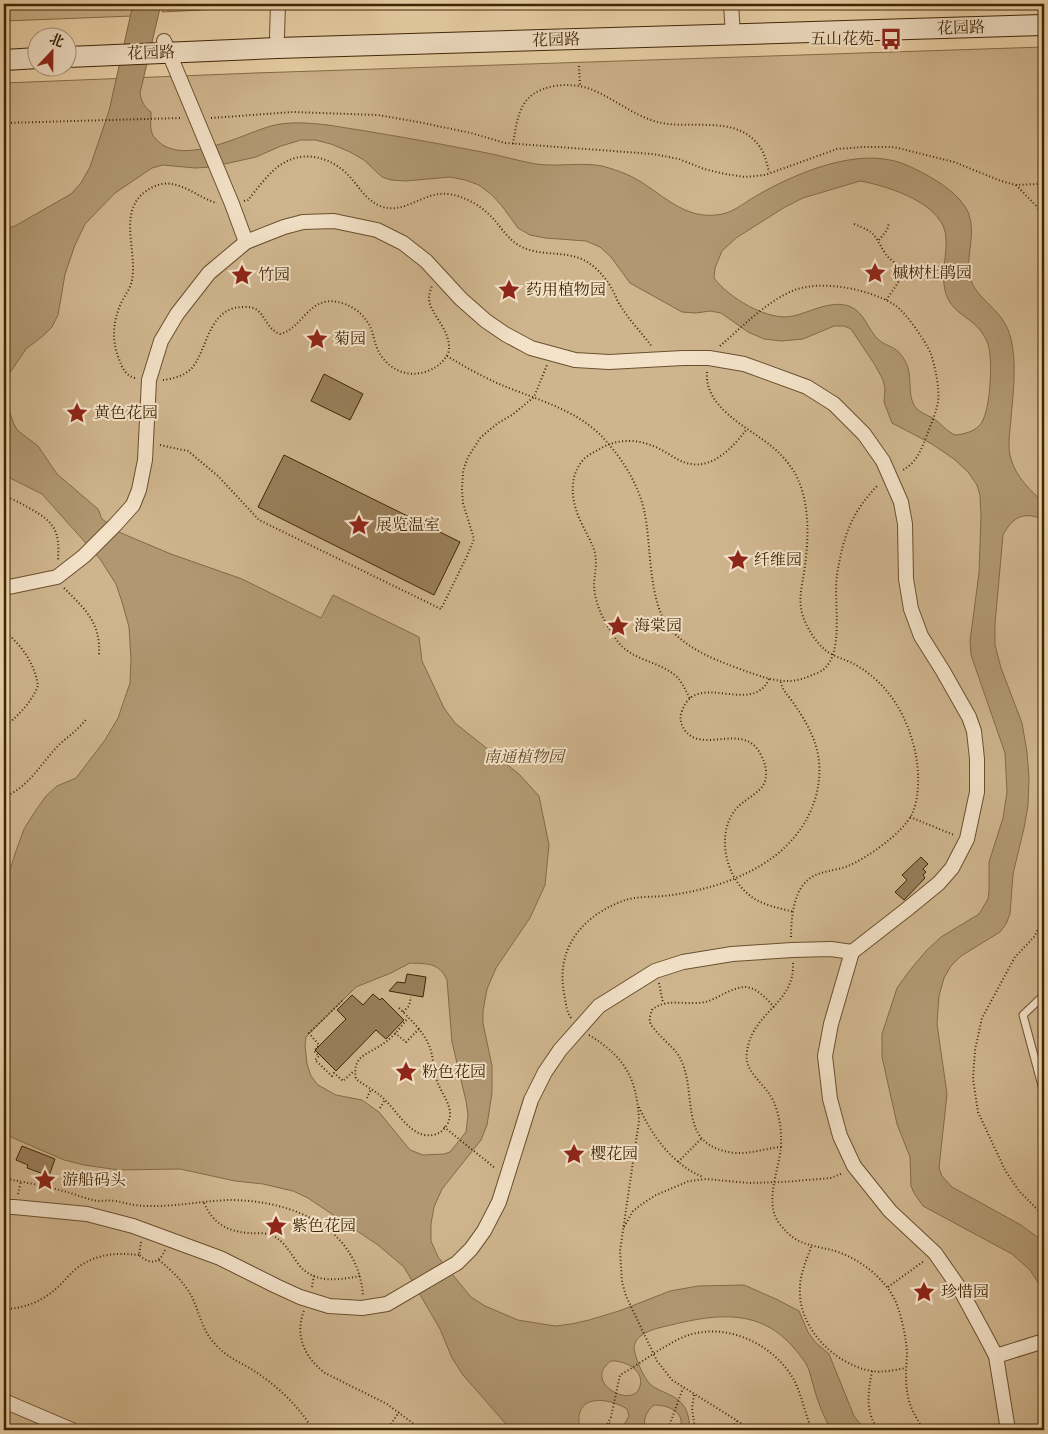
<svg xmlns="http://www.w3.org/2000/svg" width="1048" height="1434" font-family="'IM FELL Double Pica','Noto Serif SC',serif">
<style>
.green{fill:#cfb58e;stroke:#876d4a}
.water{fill:#b19872;stroke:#836a46;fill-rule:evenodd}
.building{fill:#997f5b;stroke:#3f2505}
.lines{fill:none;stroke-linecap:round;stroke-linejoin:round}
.lane-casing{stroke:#6a502e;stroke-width:9}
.street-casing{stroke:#6a502e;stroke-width:16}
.secondary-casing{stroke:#3f2505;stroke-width:22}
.path{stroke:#3f2505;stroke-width:2;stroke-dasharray:1 2.5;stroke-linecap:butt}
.lane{stroke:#f3e2c8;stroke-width:7}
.street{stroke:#f3e2c8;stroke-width:14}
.secondary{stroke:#f3e2c8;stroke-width:20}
.labels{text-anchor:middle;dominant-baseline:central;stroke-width:4;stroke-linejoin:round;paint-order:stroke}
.street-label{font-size:16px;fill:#3f2505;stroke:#f3e2c8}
.poi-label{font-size:16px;fill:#3f2505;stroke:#f3e2c8;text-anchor:start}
.park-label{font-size:16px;font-style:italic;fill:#634927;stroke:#f3e2c8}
</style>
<rect width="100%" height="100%" fill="#ecd3aa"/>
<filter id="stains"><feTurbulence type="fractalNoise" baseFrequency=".004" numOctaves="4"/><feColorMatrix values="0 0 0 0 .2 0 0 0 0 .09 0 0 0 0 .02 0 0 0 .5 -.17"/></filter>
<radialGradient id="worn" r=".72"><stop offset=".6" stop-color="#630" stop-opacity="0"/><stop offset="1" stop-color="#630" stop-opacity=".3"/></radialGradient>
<g class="green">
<polygon points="4,4 135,4 132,16 4,21"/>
<polygon points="164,4 260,4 260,7 162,12"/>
<polygon points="1044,47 1044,1430 4,1430 4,83 255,73"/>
</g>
<path class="water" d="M133,4H161L140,93C141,101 145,108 151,112C151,120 149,132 155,138C180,169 242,134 271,126C289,121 309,123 328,125C380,133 431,142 482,152C500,155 518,161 536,164C558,167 581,162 602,166C610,168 619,171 626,174C657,187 679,219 716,215C732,214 742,204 756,196C792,175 848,151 890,160C902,162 913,168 923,173C940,182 960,195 968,212C977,234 965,256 970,277C976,301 1004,308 1011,339C1017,364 1013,394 1011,419C1010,432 1007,447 1011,459C1016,477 1031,491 1044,503V520C1025,511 1013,516 1003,535L995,624V645L1001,668L1022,723L1027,752L1029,778L1028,806L1024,828L1013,874L1010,914L1006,924L1000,932L961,956L951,966L944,978L939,996L937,1024L947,1094L939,1168L942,1176L952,1187L1021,1225L1044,1242V1302L1039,1284L1030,1270L1012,1254L923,1206L914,1193L911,1186L910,1157L897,1124L882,1057V1034L897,988L910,970L926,951L941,937L979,914L988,899L989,891V862L1003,818L1007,792L1005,753L971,655L970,641L979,573L981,516L980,495L977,485L968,472L954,459L932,444L892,423L884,402L885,389L883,380L875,365L851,329L844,326H834L803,339L781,341L764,339L748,332L721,313L710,311L696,313L682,312L630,283L611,257L600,247L586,241L545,238L530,235L518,228L502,206L492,195L479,185L465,180L450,177L406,181L391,180L382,177L364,160L350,152L331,144L315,140H301L281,146L256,157L211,167L195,168L163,165L152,168L115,193L85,224L75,245L65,274L58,315L52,327L43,336L26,349L9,374L8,407L13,422L17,430L38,446L57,474L98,509L102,519L121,533L171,554L242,579L321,618L333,595L419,637L422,661L444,708L455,723L519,774L539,796L549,845L545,885L530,918L496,968L487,989L483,1011V1023L492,1066V1093L487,1125L481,1140L442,1189L434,1207L431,1224V1241L438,1257L471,1297L485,1306L518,1320L555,1326L571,1324L589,1320L619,1311L670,1291L698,1286L744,1285L776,1299L799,1311L808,1332L815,1342L829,1354L854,1416L865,1430H831C824,1417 818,1403 814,1388C812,1382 811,1376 809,1370C806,1362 799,1354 794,1348C760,1308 716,1314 671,1325C658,1328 636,1332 634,1347C634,1356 644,1379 651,1385C661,1393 675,1394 683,1405C689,1412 689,1422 690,1430H680C686,1413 670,1405 654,1405C646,1411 642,1421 646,1430H621L629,1416L627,1409C610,1398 576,1393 579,1423L586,1430H515L505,1423L463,1375L452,1358L440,1329L404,1267L378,1245L308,1198L293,1191L263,1184L235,1181L180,1169L119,1170L84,1165L64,1160L4,1134V898L7,879L16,851L24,829L36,810L46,796L57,786L76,778L105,740L118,718L130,683L131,659L129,627L122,602L116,584L100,559L42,494L4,475V229L15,226L71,194L81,183L90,167L109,111ZM860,181C888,186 946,204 946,239C947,259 939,280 948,299C956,315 974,319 983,334C985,337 987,341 988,344C993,359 991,415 979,426C973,432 964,434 955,435C947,431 943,426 937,421C931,416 922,414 917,409C907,399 912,381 908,368C907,364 904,358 901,355C896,347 886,346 879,340C868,331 865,312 849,306C830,300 811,312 793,316C768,322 728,297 714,278L715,268L722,251L736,238L785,207L803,198ZM410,963C427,964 439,962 447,980L452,1042L466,1101L468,1115L466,1132L450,1152L444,1154L423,1155L410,1150L379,1112L362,1100L336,1095L318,1085L311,1076L307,1064L305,1045L306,1037L356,987L391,973ZM611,1361C625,1360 647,1371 639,1389C630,1408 582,1382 611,1361Z"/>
<g class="building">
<polygon points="324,374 363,394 350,420 311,401"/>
<polygon points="284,455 460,542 434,595 258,507"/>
<polygon points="921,857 928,864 923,869 926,872 923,875 925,878 904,900 895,892 907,880 902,875"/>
<polygon points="407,974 426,977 423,997 389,991 397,982 405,983"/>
<polygon points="373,994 380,1000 382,998 404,1020 386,1039 376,1030 336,1071 315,1050 346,1019 337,1010 352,995 363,1005"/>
<polygon points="22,1146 55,1159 49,1176 27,1168 28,1165 16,1160"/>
</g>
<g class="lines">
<g class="lane-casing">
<polyline id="lane" points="1044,995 1023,1015 1044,1093"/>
</g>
<g class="street-casing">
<g id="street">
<polyline points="731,4 733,35"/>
<polyline points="277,36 278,4"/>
<polyline points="164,41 232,204 246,242"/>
<polyline points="4,588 57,577 84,556 115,525 133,505 139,490 145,460 149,380 161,341 177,314 209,273 246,242 284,227 303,222 334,221 377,230 403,243 426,261 461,299 486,321 505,334 531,348 575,360 609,362 683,358 709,358 744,364 807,387 834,404 864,434 883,461 901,502 905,524 906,579 911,609 921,636 943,671 969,717 974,731 977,759 977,792 967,839 952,868 939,883 906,910 852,952 831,1024 825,1056 830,1099 840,1136 854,1166 890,1211 935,1253 960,1289 986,1337 996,1356 1008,1430"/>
<polyline points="4,1207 14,1207 87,1214 133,1226 220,1258 276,1286 300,1297 329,1306 362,1308 387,1304 457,1263 471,1249 484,1231 499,1202 531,1100 545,1072 560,1050 599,1006 655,971 683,962 732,954 792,950 831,949 852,952"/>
<polyline points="996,1356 1044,1341"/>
<polyline points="4,1401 72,1430"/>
</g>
</g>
<g class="secondary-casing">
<g id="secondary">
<polyline points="68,57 277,48 1044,25"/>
<polyline points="4,60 38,58"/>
</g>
</g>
<g class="path">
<polyline points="579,66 580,86"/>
<polyline points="211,118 293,112 378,115 418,122 471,133 505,143 653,154 679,159 704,169 725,174 745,177 765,175 837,149 863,147 894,147 954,162 1001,181 1016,185 1037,184 1044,179"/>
<polyline points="4,123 181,118"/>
<path d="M513,144C518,114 520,92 555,86C568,84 580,85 593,90C614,99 632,114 654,121C689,132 735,112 760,147C765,154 767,164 769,172"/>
<polyline points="1016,185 1044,214"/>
<path d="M244,201L248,200C256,190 271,170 282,164C305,149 333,158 350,177C360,188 367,202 383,207C405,214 425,191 448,194C466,196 485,208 496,222C503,230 509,240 520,246C538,256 559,251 579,258C593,263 606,277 613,291C616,296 617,301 620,305C629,320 642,333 652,347"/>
<path d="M854,224C877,233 873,234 885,253C889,260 898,264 902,270C902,281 891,291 886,301"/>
<polyline points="879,240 887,230 889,223"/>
<path d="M720,346C742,327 765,303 792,291C821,279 869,289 895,305C907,314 925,340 931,354C935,366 940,390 938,402C936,413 931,424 927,435C921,450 917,463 901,471"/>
<path d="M447,356C463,366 480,375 497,383C533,399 579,409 606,441C623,460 638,484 644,510C652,544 647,603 671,630C692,653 726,664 754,674C775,681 791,685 812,675C815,674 820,672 823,670C845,652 833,601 837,575C843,537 851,513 878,485"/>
<path d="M707,372C704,407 747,427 770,445C779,452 787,461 793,470C810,497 809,536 805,566C802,588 796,603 806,624C810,632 817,643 824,649C831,656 845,659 854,664C891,684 911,722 917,762C919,777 919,800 912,814C903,833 867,858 848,866C833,872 815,870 804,884C793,896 791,922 791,938"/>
<path d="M135,378C126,376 122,368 119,359C111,339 113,320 122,301C126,294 131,287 132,280C138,248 114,206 153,187C176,175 197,198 217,203"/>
<path d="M163,380C172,379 184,376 191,369C207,351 207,316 234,308C240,307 247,306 253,308C265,312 266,329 280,334C302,329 309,296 337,302C347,303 360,311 366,320C373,328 373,339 377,348C386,369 407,379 428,371C439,366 444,362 449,351C451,328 428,313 429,297C429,294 431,289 432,285"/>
<polyline points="160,445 188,451 218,476 259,520 441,609 467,556 474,539 463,503 462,490 463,471 468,457 481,437 498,423 512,415 534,397 547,365"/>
<path d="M4,496C12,499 21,503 29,508C55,522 60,531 58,561"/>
<path d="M64,588C86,610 101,623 99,656"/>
<path d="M4,631C21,644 35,664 38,686C31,703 18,716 4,727"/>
<path d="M769,679C752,717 696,669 682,711C679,718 681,724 684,729C701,756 744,720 761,755C764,761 766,766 766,773C767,792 747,796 736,809C716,833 725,875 748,894C760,905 779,908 794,912"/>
<path d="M690,698C685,690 683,683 676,676C659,661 633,661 618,642C606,625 594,605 594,583C595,573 597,563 595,553C592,542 586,533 581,522C571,502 568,476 584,459C589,454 597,451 603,447C626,436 647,441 667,453C675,458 683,463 691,464C714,468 734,446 746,430"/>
<path d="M4,777C9,791 11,802 4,815"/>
<path d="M4,797C31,786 41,762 61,743C70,735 80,728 87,718"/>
<polyline points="910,817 954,835"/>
<polyline points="1044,918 1034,937 1015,957 982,1018 975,1050 973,1079 978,1112 1005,1170 1019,1191 1044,1216"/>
<path d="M793,963C795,1002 756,1011 748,1046C747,1050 746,1056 747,1061C749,1072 761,1083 768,1092C777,1104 781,1123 781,1138C783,1164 762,1199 779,1223C797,1248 814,1244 838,1252C861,1260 884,1278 895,1300C901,1313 907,1341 907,1355C906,1369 905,1383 908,1396C910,1409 917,1419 924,1430"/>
<polyline points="659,983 663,1003"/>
<polyline points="342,1001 309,1033 319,1045 314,1051 319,1056 315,1060 332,1076 334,1073 343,1081 354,1071"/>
<path d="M774,1007C767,999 757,988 746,987C731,987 718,999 705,1002C687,1006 666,997 652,1010C651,1013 649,1018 650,1021C650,1029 674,1047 679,1056C700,1093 674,1147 736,1153C751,1154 766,1148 782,1147"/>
<path d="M399,1008C409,1018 420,1028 427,1041C433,1052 433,1065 436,1078C441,1096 461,1112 442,1131C437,1135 430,1136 424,1135C407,1131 396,1110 384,1099C376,1091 365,1086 356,1079C351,1054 371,1054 387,1041C395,1035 402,1025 408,1018"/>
<polyline points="403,1012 409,1006 411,997"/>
<path d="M571,1018C566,1010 566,1003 564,993C556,950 580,918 620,902C635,895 655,898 672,895C732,886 798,860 816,796C826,757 813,731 792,701C787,694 782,690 781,682"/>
<polyline points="395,1033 406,1042 419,1029"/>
<path d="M589,1035C626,1058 637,1079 639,1121L620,1251L622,1282L626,1296L657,1361L672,1380L752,1430"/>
<polyline points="367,1098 371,1089"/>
<path d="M639,1107C652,1136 673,1165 703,1177"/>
<polyline points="380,1108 385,1100"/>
<polyline points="444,1127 495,1168"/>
<polyline points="678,1162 702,1138"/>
<path d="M4,1176L12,1180C30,1183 49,1187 67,1192C77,1195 87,1199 97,1201C103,1201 109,1200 116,1201C122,1202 128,1204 134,1205C167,1209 197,1201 229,1200C290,1200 358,1226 363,1296"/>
<polyline points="18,1194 21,1181"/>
<path d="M204,1203C213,1223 226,1231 248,1233C255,1234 264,1232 271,1235C285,1241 290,1253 299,1265C314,1284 339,1280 360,1276"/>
<polyline points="624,1227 633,1211 642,1204 656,1195 689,1181 706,1179 749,1183 783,1182 831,1178 843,1173"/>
<path d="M141,1242L139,1255C150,1265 159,1264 165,1250"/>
<path d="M811,1247C807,1259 800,1274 800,1287C797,1327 834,1364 871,1371C882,1373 895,1370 906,1368"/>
<path d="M159,1260C172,1271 184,1282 192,1297C200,1314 202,1331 216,1345C224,1354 233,1359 244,1365C270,1379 298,1404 313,1430"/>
<polyline points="312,1287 314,1275"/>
<polyline points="888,1287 924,1261"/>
<path d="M4,1309C25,1309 45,1300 60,1285C67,1278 73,1270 83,1264C101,1253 119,1253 139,1255"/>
<path d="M304,1311C294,1335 305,1358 325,1373L387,1404L422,1430"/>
<path d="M872,1371C868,1393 865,1411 878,1430"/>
<polyline points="694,1395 692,1408 695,1430"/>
<polyline points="609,1423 619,1430"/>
<polyline points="19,1430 22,1424"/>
<polyline points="387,1430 399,1412"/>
<path d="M604,1430L611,1417L620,1375C640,1364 658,1349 679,1339C720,1319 772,1341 794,1380C802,1396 805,1414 812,1430"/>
<polyline points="666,1430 668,1429 683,1388"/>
<polyline points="730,1430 737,1421"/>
</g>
<use href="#lane" class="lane"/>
<use href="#street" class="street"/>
<use href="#secondary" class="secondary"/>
</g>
<defs>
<g id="bus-bare" transform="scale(1.725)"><path d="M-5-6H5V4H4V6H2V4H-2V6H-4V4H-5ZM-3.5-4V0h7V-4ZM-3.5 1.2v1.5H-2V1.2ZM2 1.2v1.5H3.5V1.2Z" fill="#8f2418" stroke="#f3e2c8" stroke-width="2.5" paint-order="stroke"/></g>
<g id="sight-bare" transform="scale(1.725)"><path d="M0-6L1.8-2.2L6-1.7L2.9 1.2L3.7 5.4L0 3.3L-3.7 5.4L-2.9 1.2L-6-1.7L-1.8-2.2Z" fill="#8f2418" stroke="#f3e2c8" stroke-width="2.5" paint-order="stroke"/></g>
</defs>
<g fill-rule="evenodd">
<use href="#bus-bare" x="891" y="39"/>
<use href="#sight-bare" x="875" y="273"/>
<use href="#sight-bare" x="242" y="275"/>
<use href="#sight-bare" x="509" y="290"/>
<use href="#sight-bare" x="317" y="339"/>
<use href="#sight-bare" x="77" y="413"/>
<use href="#sight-bare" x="359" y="525"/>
<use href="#sight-bare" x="738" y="560"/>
<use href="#sight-bare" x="618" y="626"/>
<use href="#sight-bare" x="406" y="1072"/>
<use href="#sight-bare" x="574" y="1154"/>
<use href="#sight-bare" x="45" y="1180"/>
<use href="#sight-bare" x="276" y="1226"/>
<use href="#sight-bare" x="924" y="1292"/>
</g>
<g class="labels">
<g class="street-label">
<text transform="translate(961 28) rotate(-2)">花园路</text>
<text transform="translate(556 40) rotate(-2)">花园路</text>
<text transform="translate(151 53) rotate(-2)">花园路</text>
</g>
<g class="poi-label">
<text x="874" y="39" text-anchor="end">五山花苑</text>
<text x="892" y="273">槭树杜鹃园</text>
<text x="258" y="275">竹园</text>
<text x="526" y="290">药用植物园</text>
<text x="334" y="339">菊园</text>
<text x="94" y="413">黄色花园</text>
<text x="376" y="525">展览温室</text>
<text x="754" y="560">纤维园</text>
<text x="634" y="626">海棠园</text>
<text x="422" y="1072">粉色花园</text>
<text x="590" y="1154">樱花园</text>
<text x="62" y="1180">游船码头</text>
<text x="292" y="1226">紫色花园</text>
<text x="941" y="1292">珍惜园</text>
</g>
<g class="park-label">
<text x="524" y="757">南通植物园</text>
</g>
</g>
<rect width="1048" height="1434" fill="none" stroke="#ecd3aa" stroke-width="20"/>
<rect x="5" y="5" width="1038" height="1424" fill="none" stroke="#3f2505" stroke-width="2.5"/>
<rect x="10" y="10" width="1028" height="1414" fill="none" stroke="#3f2505"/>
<g transform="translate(52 52) rotate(22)"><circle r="24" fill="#f3e2c8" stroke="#ab967a"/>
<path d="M0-4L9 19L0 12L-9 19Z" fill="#8f2418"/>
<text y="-8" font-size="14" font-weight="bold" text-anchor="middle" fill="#3f2505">北</text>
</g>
<rect width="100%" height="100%" filter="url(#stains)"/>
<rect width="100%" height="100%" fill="url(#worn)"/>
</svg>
